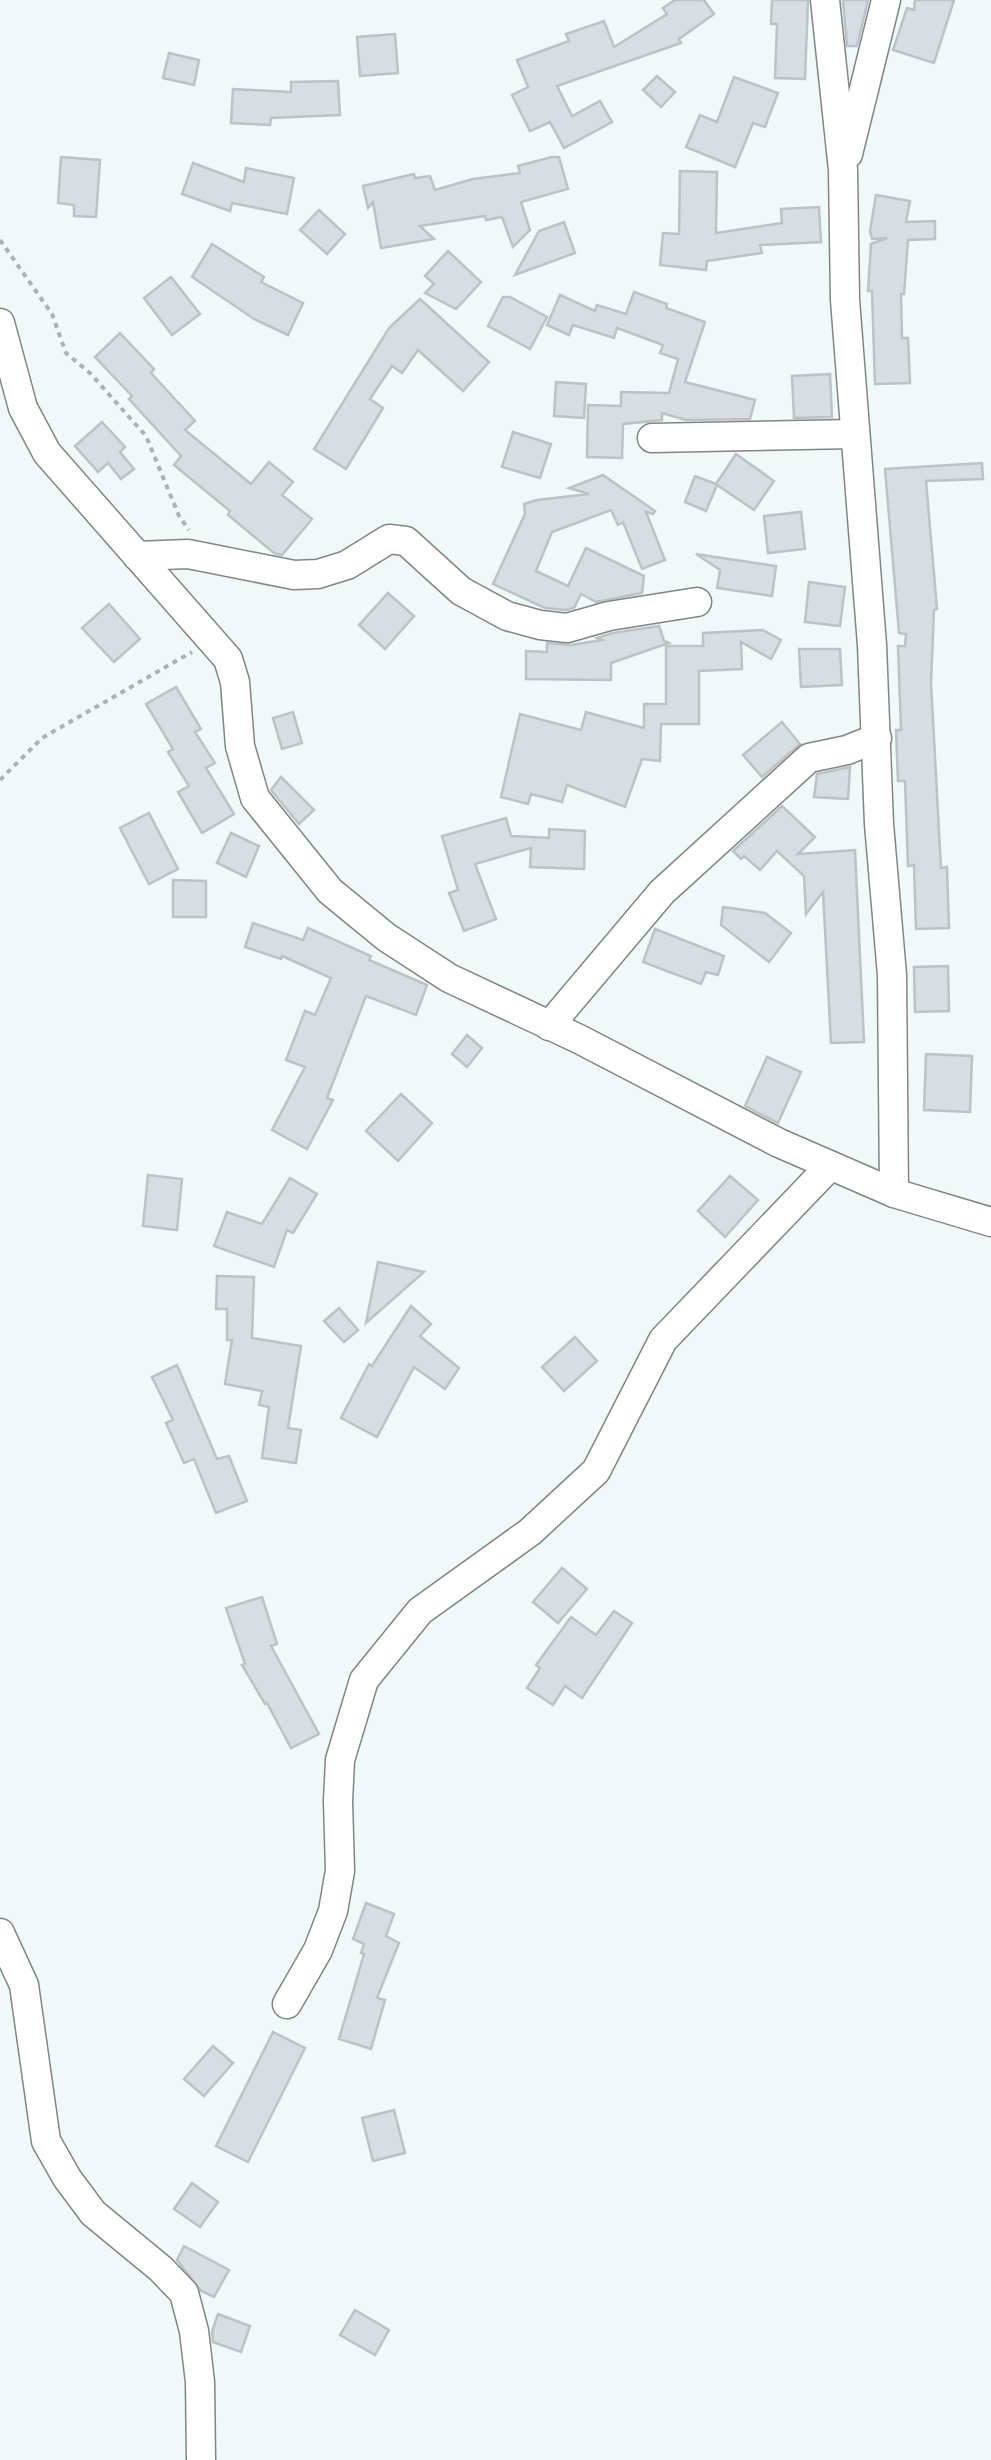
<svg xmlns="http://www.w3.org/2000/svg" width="991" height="2460" font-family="Commissioner,sans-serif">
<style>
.building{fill:#d7dde1;stroke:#bcc2c5;stroke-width:2.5}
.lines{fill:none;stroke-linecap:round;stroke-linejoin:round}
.minor-casing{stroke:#7f8686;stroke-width:31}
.path{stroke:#acb2b2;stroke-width:4;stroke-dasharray:5 5;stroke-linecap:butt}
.minor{stroke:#fff;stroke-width:28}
</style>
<rect width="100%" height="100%" fill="#f0f8f8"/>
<g class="building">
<polygon points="675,0 704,0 714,14 679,39 681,43 557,86 572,116 600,101 612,122 564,148 550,122 530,131 512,95 528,87 517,60 569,41 566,34 604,21 614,47 667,14 663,8"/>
<polygon points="772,0 808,0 805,79 775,78 777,24 771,24"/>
<polygon points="843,0 868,0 857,46 847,46"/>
<polygon points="915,0 954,0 934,63 893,50 907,8 914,10"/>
<polygon points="395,34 398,73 360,76 357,37"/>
<polygon points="169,53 199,60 194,85 163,78"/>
<polygon points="657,76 675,92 661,107 643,90"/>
<polygon points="734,77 778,93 765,127 753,123 735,167 686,147 700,115 717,122"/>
<polygon points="338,81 340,115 271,118 270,125 231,123 233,89 291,92 291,82"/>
<polygon points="61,157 100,160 96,217 74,216 74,205 58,203"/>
<polygon points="552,157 559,157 568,189 521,202 530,230 513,247 502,217 486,220 485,216 420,226 434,239 381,248 373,202 368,208 363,186 414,174 415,178 430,176 435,190 473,179 520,173 518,166"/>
<polygon points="193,163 244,182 246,168 294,178 287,214 232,203 230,211 182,194"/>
<polygon points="680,171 717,172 716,233 782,223 781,209 819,207 821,242 760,245 762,253 707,261 706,270 660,265 663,233 679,234"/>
<polygon points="876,195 910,201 906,222 935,221 935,239 908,240 904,294 901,294 902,338 908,338 910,383 875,384 872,291 868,291 871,244 887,238 872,239 870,231"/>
<polygon points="319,210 345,234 327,254 300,230"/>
<polygon points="564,222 575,253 515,275 539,231"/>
<polygon points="212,244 264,277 261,282 303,303 288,335 254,319 192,277"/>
<polygon points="448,251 481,282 456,309 425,293 434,284 425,276"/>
<polygon points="171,277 200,314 172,335 144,298"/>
<polygon points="634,292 667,304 666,308 705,322 685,382 755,400 750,419 686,420 662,413 662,420 623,424 622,458 587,457 588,405 621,406 621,392 669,393 678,359 660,353 663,345 617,328 614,338 573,325 569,335 547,325 560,295 595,311 597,305 626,314"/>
<polygon points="503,297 510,297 547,317 530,349 488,326"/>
<polygon points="420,299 489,362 463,391 418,350 402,373 392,366 370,399 383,408 346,469 314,449 389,328"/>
<polygon points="120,333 154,369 151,373 195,421 185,430 251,484 269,462 293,482 282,495 312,519 282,555 274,553 228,515 230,511 174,465 181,456 129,399 132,396 95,357"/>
<polygon points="830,374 832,417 794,418 792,376"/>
<polygon points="556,382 586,384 584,418 554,416"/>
<polygon points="102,422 125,447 120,452 134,469 121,479 108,463 98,472 75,446"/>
<polygon points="513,432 551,444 540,478 502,467"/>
<polygon points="736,454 774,481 754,510 717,485 706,511 685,502 695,476 716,484"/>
<polygon points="982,463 983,479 926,481 937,609 934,610 931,683 941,868 947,867 949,928 916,929 914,865 908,866 905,781 898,781 896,730 901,730 898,646 905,646 906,634 899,633 885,469"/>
<polygon points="603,475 655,511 653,514 646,512 665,560 642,569 623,522 618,525 611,510 552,532 536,571 568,586 586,548 644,576 642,593 596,602 581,594 574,608 566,610 545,608 493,584 525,514 524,504 537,500 589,494 569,488"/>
<polygon points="801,512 805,549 768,553 764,516"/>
<polygon points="696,554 776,566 772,596 717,588 720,570"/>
<polygon points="809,582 845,587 840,626 805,622"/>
<polygon points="388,593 414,616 385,649 359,625"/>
<polygon points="109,604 140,639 114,662 82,628"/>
<polygon points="659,626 664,641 669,643 611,663 611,680 526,679 526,651 547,652 547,643 571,645 602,640 597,638 613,633"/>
<polygon points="763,630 781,640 771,659 741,642 742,669 699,671 699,724 661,724 660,761 642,759 625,807 567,785 562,802 531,794 528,804 501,797 520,714 581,730 586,712 644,728 644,704 666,704 666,646 703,646 703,633"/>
<polygon points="799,649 840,649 842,685 801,687"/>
<polygon points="176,687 201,729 195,732 215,763 206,768 234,814 202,833 178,792 189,786 168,752 173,749 146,704"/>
<polygon points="293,712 302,743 282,749 273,718"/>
<polygon points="782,722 800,744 762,777 743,755"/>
<polygon points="850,767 848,799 814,797 817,774"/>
<polygon points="281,777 314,810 299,824 271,790"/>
<polygon points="782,806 815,837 798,854 855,850 864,1042 831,1043 823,892 806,914 804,876 777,851 760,870 744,856 741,859 733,851"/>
<polygon points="149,813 178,869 149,884 120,828"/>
<polygon points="506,818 511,836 549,838 549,829 585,831 584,869 530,867 531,848 475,864 496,919 464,931 449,893 458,890 442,836"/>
<polygon points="231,833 259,846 246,877 217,863"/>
<polygon points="173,880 206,881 206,917 173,917"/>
<polygon points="723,907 765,913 791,933 769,962 721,925"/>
<polygon points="253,923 303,940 308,928 371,956 369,960 427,985 416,1015 366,996 327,1098 333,1100 307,1149 272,1130 305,1067 286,1060 305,1011 315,1015 331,978 282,956 281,959 245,947"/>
<polygon points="655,929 724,956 718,975 706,972 701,984 643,962"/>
<polygon points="948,966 949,1011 915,1012 914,967"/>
<polygon points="467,1035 482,1048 467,1067 452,1054"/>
<polygon points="926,1054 972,1056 970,1112 924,1110"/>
<polygon points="767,1057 801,1072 778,1123 745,1106"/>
<polygon points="401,1094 432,1123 398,1161 366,1131"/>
<polygon points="148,1175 182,1179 177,1230 143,1226"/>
<polygon points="730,1176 758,1200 725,1237 698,1211"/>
<polygon points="290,1178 317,1194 293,1233 287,1230 274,1267 214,1246 227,1212 262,1224"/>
<polygon points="378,1262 424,1272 366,1323"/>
<polygon points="217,1276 254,1277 252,1338 301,1346 288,1428 301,1430 296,1463 262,1458 269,1407 259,1405 262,1391 225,1384 232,1340 227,1340 227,1309 216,1309"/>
<polygon points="411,1306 431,1324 420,1336 459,1368 445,1389 414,1367 377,1437 341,1418 369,1364 372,1366"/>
<polygon points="339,1308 358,1330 344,1342 324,1321"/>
<polygon points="575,1337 597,1361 564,1391 542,1367"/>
<polygon points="177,1365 217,1459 229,1456 247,1501 216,1513 194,1459 184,1463 166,1423 173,1420 152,1377"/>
<polygon points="562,1568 587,1589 558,1623 533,1602"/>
<polygon points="262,1597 277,1644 271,1646 319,1734 291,1748 267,1703 265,1704 242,1665 245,1664 226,1608"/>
<polygon points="614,1611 632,1623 582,1698 565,1686 553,1705 527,1688 540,1668 536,1665 571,1617 596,1635"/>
<polygon points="366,1903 394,1914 386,1936 399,1943 377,1998 385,2000 371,2049 339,2039 364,1954 361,1953 364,1944 353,1939"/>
<polygon points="273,2032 305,2048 248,2162 216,2146"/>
<polygon points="213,2046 233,2063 204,2096 184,2079"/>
<polygon points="394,2110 405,2153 373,2161 362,2118"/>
<polygon points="192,2183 218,2202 200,2227 174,2209"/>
<polygon points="184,2246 229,2270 214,2297 201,2291 177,2260"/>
<polygon points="355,2310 389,2330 375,2355 340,2335"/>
<polygon points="218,2314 250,2326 241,2352 213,2342 212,2332"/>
</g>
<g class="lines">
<g class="minor-casing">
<g id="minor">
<polyline points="825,0 843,170 845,300 872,645 879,824 892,975 894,1193"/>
<polyline points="848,154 886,0"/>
<polyline points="0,323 23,408 47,453 228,659 235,682 240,746 255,798 330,891 386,937 449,978 579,1039 779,1143 894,1193 991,1222"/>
<polyline points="652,438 854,434"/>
<polyline points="137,556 188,554 294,575 318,574 347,565 389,539 406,541 461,591 507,616 540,625 567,628 609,616 697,602"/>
<polyline points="549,1026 662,892 809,758 847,750 877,738"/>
<polyline points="0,1933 24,1985 46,2141 67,2178 93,2213 161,2269 184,2293 194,2331 200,2382 201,2460"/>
<polyline points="287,2004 318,1950 333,1911 340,1871 338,1801 340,1760 364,1680 420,1611 530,1532 596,1471 663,1340 830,1166"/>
</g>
</g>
<g class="path">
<polyline points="0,240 52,314 66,353 90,373 146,436 179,516 189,530"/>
<polyline points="0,780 42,738 192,652"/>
</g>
<use href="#minor" class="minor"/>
</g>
</svg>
